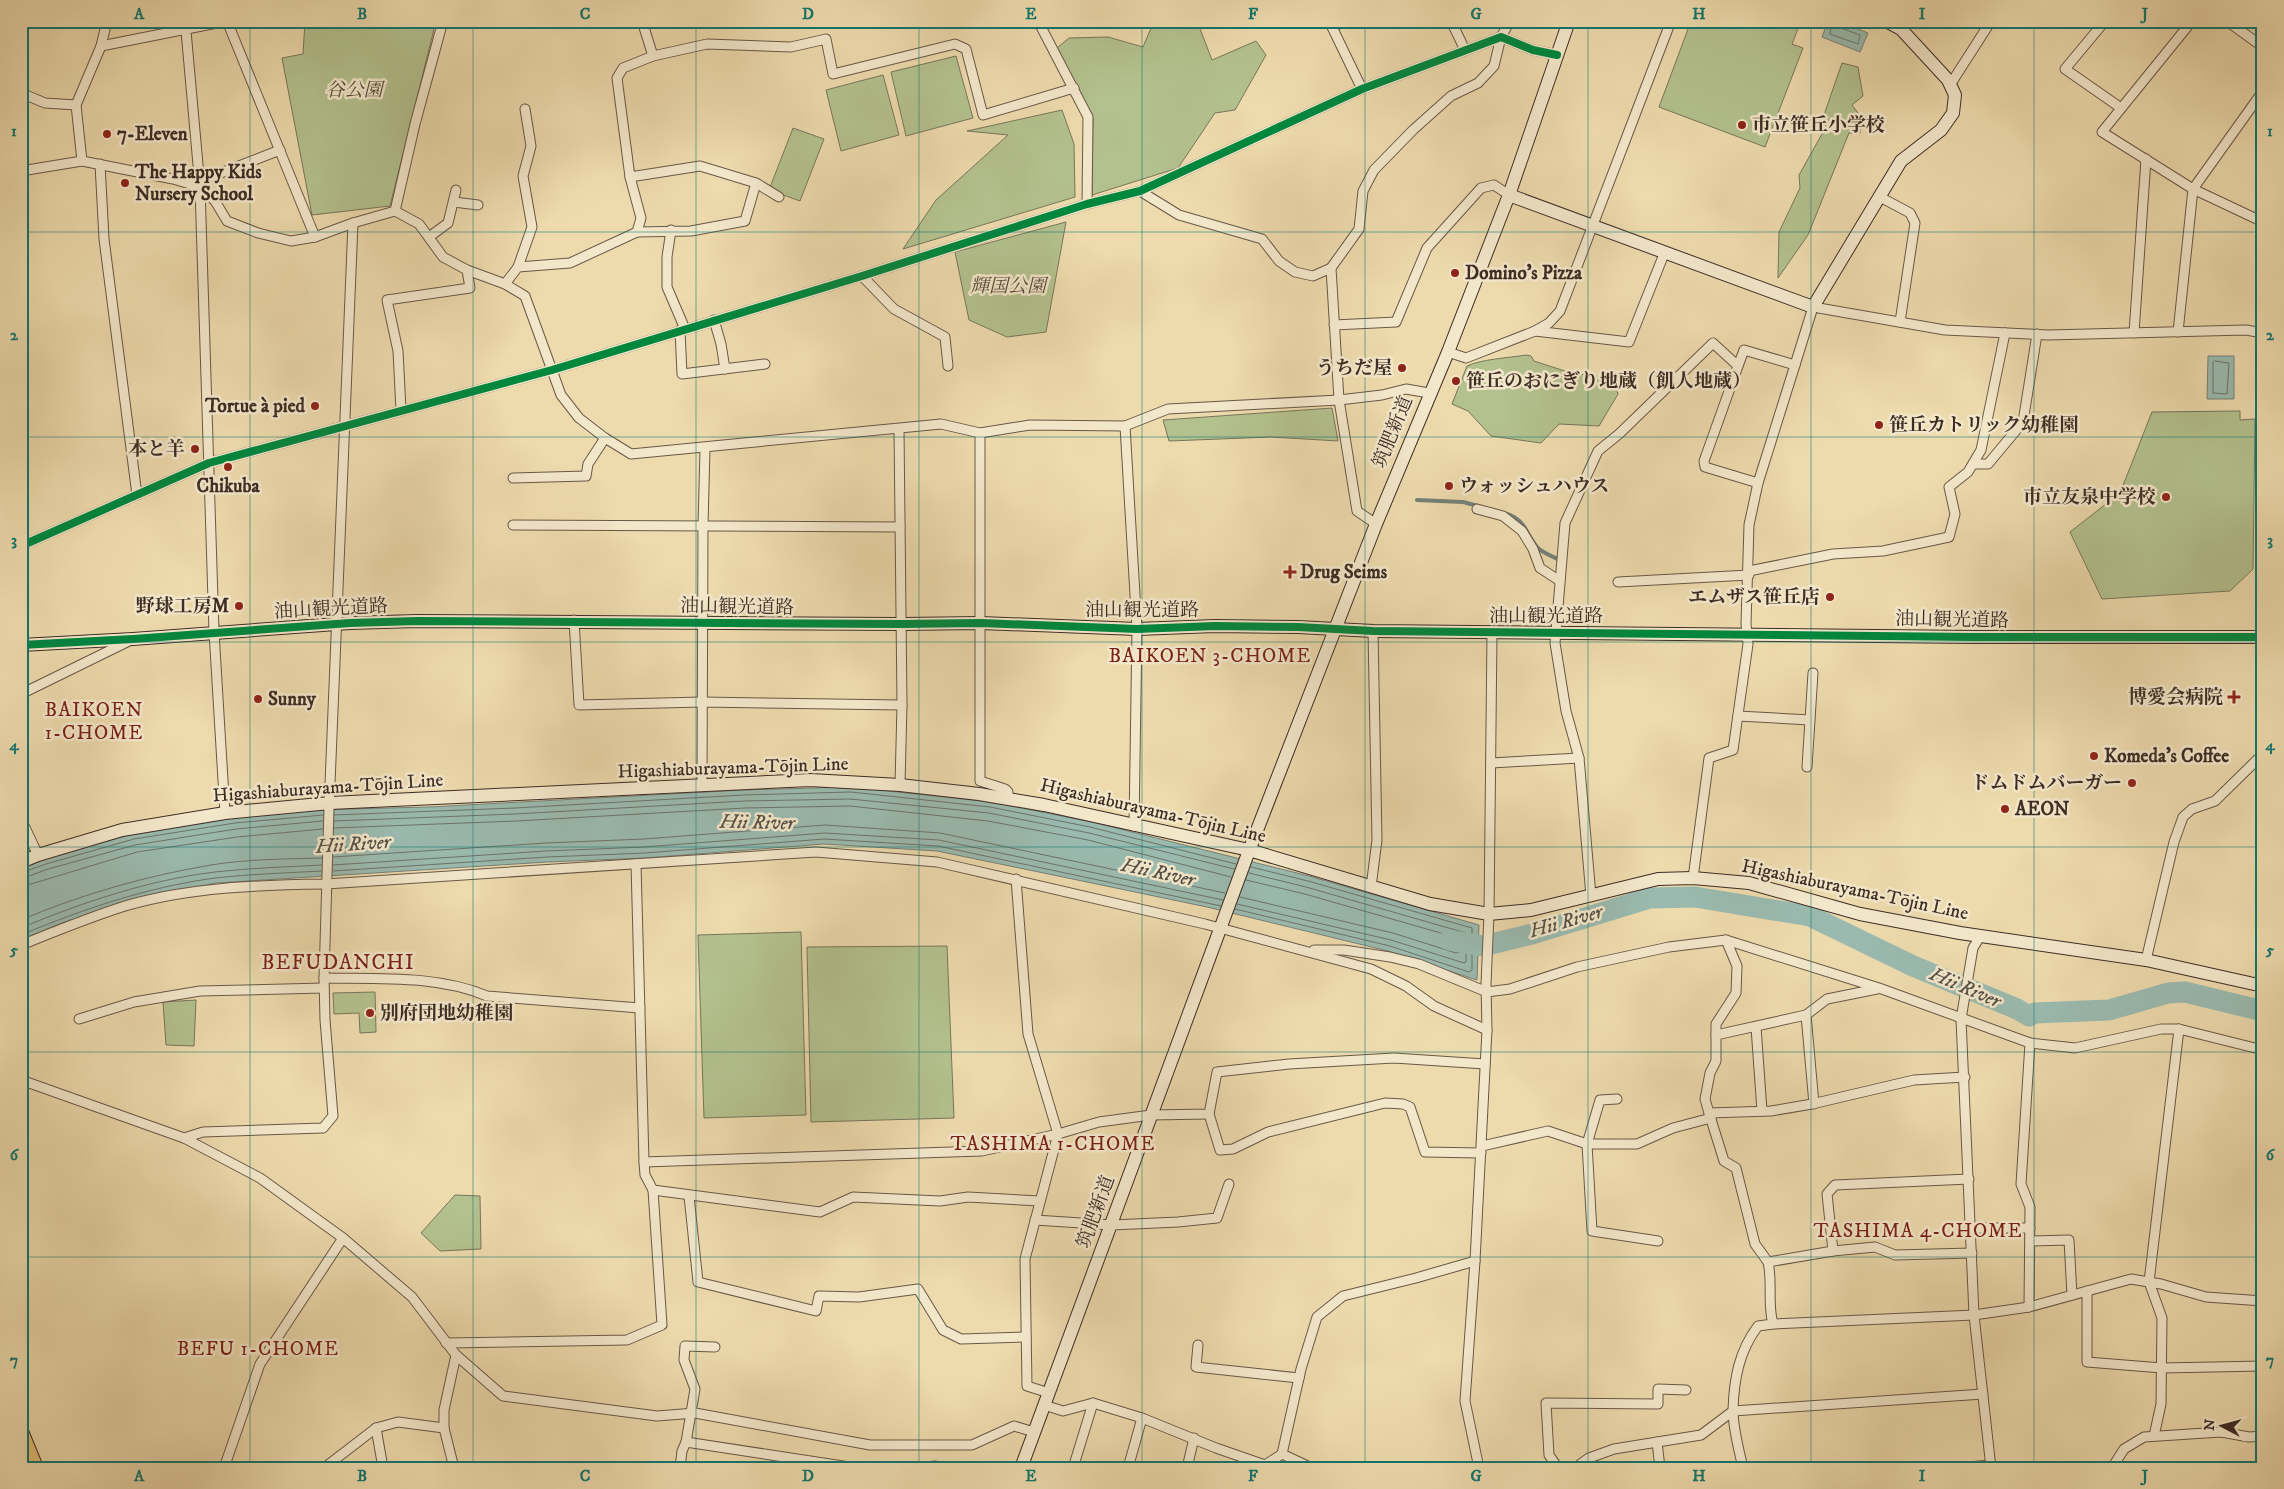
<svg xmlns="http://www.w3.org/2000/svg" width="2284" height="1489" font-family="'IM FELL DW Pica','Noto Serif JP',serif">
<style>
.green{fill:#b3c18e;stroke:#78765a}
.water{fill:#9abaaf;stroke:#758178}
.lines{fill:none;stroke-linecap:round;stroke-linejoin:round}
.shore{stroke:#6c736a;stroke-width:1}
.stream{stroke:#758178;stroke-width:4}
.river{stroke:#9abaaf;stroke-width:21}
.street-casing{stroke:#695847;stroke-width:11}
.secondary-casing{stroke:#3d2c25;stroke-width:14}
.highway-casing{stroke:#3d2c25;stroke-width:18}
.street{stroke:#f3e7ca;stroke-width:9}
.secondary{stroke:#f3e7ca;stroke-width:12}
.highway{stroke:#e6bd76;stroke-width:16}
.cycleway-casing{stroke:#f3e7ca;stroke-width:11}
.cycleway{stroke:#00873e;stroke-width:8}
.grid{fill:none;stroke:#0f766e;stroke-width:1;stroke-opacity:0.55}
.poi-dot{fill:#8f2418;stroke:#f3e7ca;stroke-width:2}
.labels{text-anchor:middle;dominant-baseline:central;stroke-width:5;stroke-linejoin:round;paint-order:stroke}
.park-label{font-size:19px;font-style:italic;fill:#554a3a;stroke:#f3e7ca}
.poi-label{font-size:19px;font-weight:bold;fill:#3d2c25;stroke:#f3e7ca;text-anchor:start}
.street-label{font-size:19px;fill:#3d2c25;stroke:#f3e7ca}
.neighbourhood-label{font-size:20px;letter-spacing:1px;fill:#7a1f14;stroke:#f3e7ca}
.water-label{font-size:20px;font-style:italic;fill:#545048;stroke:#f3e7ca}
.quarter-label{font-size:21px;letter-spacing:1px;fill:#7a1f14;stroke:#f3e7ca}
.neatline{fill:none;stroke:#0f766e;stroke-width:2}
.grid-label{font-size:16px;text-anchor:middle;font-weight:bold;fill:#0f766e}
</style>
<rect width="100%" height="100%" fill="#eddaad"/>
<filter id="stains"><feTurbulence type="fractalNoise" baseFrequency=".004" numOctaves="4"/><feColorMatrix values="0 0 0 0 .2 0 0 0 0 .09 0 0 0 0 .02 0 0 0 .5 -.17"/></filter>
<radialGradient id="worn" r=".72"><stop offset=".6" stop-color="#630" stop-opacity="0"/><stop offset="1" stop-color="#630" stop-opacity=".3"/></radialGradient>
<g class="green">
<polygon points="305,21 436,21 390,206 312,215 282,58 303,54"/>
<polygon points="1154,21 1197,21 1212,60 1256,41 1266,55 1235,110 1215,113 1178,168 1092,195 1093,119 1057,48 1069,38 1108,37 1143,47"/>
<polygon points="1691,21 1801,21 1792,44 1803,48 1765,147 1659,107"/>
<polygon points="956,56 973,118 906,136 891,72"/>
<polygon points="1842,63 1858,67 1863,96 1852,105 1861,117 1860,133 1849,133 1808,235 1778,278 1779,232 1800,188 1799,175 1822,134 1826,131 1825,112"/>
<polygon points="883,75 899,135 841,151 826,90"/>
<polygon points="1062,110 1074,144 1075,197 903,249 936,200 1008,135 967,131"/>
<polygon points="793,128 824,139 800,201 769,190"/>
<polygon points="1066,222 1046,332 1007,337 969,320 955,252"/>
<path d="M1526,355L1531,356L1534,361L1571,373L1613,378L1618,394L1599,426L1559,424L1541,443L1491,436L1468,411L1452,404L1467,366C1482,359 1508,358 1526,355Z"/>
<polygon points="1332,408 1338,441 1271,437 1169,441 1163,420"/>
<polygon points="2240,411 2240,420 2255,419 2253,569 2230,591 2102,599 2070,532 2120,493 2152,412"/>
<polygon points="801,932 806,1115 704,1118 698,935"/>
<polygon points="947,946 954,1118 811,1122 807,947"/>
<polygon points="375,992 376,1032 360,1033 359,1013 334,1014 333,993"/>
<polygon points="196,1000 194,1046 166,1045 163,1002"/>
<polygon points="455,1195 480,1196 481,1249 440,1251 421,1233"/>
</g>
<g class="water">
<polygon points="1828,21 1838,21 1868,33 1860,52 1822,37"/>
<polygon points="2208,356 2234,356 2234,399 2207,399"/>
<polygon points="851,787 991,802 1092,822 1309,876 1479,925 1477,980 1388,951 1207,907 1063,877 937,851 824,844 645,858 547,862 216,883 145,897 59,924 21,940 21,869 44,859 132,834 234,818 308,810 429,807 744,790"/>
</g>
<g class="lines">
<g class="shore">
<polyline points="1832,21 1830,34 1858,44 1860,35 1841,28 1839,21"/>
<polygon points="2215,361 2229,363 2227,394 2213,393 2213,363"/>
<polyline points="334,815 515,808 744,795 851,792 990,807 1090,827 1236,864"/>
<polyline points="334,821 515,814 744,801 850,799 989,813 1089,833 1234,869"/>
<polyline points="334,828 516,821 745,808 850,806 988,821 1088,840 1231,877"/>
<polyline points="333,857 546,843 644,839 825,825 940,833 1225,893"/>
<polyline points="333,865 546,851 644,847 825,833 939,840 1223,900"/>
<polyline points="333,871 547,857 645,853 824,839 938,846 1221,906"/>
<polyline points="21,873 46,864 134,839 235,823 323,815"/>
<polyline points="21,879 48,869 135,845 236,829 323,821"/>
<polyline points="21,887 137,852 237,837 323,829"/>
<polyline points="1240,897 1393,933 1456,953 1459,952 1458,938 1305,894 1246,880"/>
<polyline points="1237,904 1391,940 1464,963 1466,962 1466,933 1306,887 1249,873"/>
<polyline points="1235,909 1390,946 1469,972 1472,970 1472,928 1308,881 1251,867"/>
<path d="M21,920C82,894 146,876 211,865C247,859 286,859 322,858"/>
<path d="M21,928C83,902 149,880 215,872C250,868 286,867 322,865"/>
<path d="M21,935C83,909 148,887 215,878C250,874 286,873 322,871"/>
</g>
<g class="stream">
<polyline points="1417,500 1463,502 1478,506"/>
<path d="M1504,513C1527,520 1524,531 1537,547C1542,553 1554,557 1562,561"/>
</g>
<polyline class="river" points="1449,940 1483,946 1532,934 1650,898 1695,897 1810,916 1913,966 2017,1009 2029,1016 2035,1013 2109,1010 2168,993 2185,992 2263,1011"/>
<g class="street-casing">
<g id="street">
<polyline points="642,21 653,56 623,68 617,78 630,177 700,166 756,183 779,197"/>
<polyline points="1038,21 1088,117 1087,204"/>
<polyline points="1346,21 1332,27 1362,89"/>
<polyline points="1451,21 1465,50"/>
<polyline points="2105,21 2065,69 2121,108"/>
<polyline points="2192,21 2102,132 2193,189 2263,222"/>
<polyline points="2227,21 2263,47"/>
<polyline points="186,31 200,187 214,632 225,813"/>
<polyline points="101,46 227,21 315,237"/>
<polyline points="653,56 707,44 791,47 826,39 833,74 955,44 966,49 983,115 1074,88"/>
<polyline points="1950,85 1991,21"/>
<polyline points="21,93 45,103 76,105"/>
<polyline points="82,161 76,105 101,46 107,21"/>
<polyline points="100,164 104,239 137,495"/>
<polyline points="21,171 82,161 173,179 200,187 215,201 227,221 258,233 291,241 315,237 353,223 395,211 419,224 443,257 467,270 505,284 525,296 561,395 579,418 605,438 631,454 941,424 980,433 1030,425 1125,426 1168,409 1339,400 1382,395 1406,389 1429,393"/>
<polyline points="200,181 280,150"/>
<polyline points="1140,191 1179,215 1262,239 1279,261 1295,272 1313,276 1331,268"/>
<polyline points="1880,197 1910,213 1915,223 1900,322"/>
<polyline points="454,202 478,205"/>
<polyline points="395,211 415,124 443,21"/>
<polyline points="671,230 667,257 667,287 685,329"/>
<polyline points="637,232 691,231 745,221 756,183"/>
<polyline points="429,237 448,223 456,190"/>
<polyline points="518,267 532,227 523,176 531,146 525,109"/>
<polyline points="862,276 894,309 945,337 948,366"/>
<polyline points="505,284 518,267 570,263 637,232 641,218 630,177"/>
<polyline points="714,320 721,344 725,369"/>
<polyline points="1334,325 1396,322 1427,248 1481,188 1494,185 1509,195"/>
<polyline points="680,330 682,374 765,364"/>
<polyline points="1535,331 1629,342 1664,254"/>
<polyline points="2178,332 2193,189 2263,91"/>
<polyline points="2134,333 2146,159"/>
<polyline points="1448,352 1466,358 1535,331 1549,323 1560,311 1671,21"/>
<polyline points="1738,366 1704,461 1705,467 1758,483"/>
<polyline points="401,410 398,351 387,300 470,288 467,270"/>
<polyline points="1125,426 1137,629 1134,826"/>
<polyline points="899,429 902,705 900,785"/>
<polyline points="980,433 980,781 1005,789 1008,792 1008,799"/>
<polyline points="1973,464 1988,464 2023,422 2037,334"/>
<polyline points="513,478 586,476 588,464 605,438"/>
<polyline points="1477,509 1503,516 1522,531 1533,549 1540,568 1560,581"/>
<polyline points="1376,524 1357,511 1339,400 1331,268 1359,229 1363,191 1374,170 1413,130 1451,96 1478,83 1494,66 1501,37 1510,21"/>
<polyline points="513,525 900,527"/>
<polyline points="21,546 209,463 552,370 862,276 1087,204 1140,191 1362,89 1501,37 1533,50 1557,55"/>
<polyline points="1749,571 1833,554 1883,551 1949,537 1955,514 1949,487 1968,472 1981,450 2005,333"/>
<polyline points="1618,582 1749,575"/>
<polyline points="574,620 579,705 702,702 902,705"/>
<polyline points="21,694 129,641"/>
<polyline points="1738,716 1810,720"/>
<polyline points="1491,763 1579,758"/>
<polyline points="1807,767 1813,673"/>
<polyline points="702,786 703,526 705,449"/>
<polyline points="21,819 38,855"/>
<polyline points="636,864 644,1162 645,1175 653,1190 820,1212 853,1197 940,1201 968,1197 1040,1201"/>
<polyline points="1693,878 1709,758 1733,750 1748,644 1746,624 1749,525 1758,483 1795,365"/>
<polyline points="1016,879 1028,1034 1058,1134 1025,1259 1027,1386 1049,1393"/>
<polyline points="1371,887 1377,840 1373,631"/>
<polyline points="1591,896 1579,758 1566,711 1555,643 1565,523 1598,451 1619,434 1713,343 1738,366 1744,350 1795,365 1813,307 1945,330 2048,335 2246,330 2263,333"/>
<polyline points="1981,935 1973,948 1961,1019 1974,1315 1991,1468"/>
<path d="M21,945C56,931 90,917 125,906C190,887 259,885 326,884L816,852L937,862L1205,924L1371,969L1406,986L1434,1006L1487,1030"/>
<polyline points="1314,950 1344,950 1390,957 1419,964 1487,992 1510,989 1577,967 1669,947 1726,940 1879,988 2030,1043 2021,1184 2030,1207 2029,1307"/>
<polyline points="2146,960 2174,842 2183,817 2192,809 2215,801 2263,754"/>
<path d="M324,978C378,979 437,975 487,996L640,1008"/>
<polyline points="1806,1015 1814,1104"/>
<polyline points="79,1019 134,1002 200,991 324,988"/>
<polyline points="1756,1027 1762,1111"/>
<polyline points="1716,1035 1806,1015 1827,999 1877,989"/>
<polyline points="2030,1043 2075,1048 2161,1029 2179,1029"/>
<polyline points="21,1080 184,1138 260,1178 343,1238"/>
<polyline points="1617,1099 1600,1100 1587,1144 1592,1231 1658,1241"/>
<polyline points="1709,1113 1705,1099 1710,1073 1716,1061 1716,1024 1736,993 1737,966 1726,940"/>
<polyline points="1209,1114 1220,1150 1233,1149 1268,1132 1385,1103 1403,1104 1410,1107 1425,1152 1481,1153"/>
<polyline points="184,1138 203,1132 323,1128 333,1116 325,1020 324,978 329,808 353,223"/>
<polyline points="1482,1146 1548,1131 1587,1144 1637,1144 1673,1128 1711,1118"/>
<polyline points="644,1162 982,1151 1058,1134 1099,1122 1151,1115 1209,1114 1217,1072 1289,1064 1394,1058 1485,1064"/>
<polyline points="689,1196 698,1282 816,1311 819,1296 859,1297 918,1289 943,1330 961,1339 1026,1337"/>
<polyline points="1035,1220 1112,1225 1178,1222 1217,1218 1229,1184"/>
<polyline points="1971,1228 2030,1228"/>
<polyline points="2030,1241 2069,1240 2072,1295"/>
<polyline points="1833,1251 1875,1247 1895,1255 1972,1253"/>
<polyline points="1768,1262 1755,1244 1736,1168 1724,1161 1709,1113 1771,1111 1812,1104 1914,1080 1965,1077"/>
<polyline points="2087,1291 2087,1362 2162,1368 2263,1366"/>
<path d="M1773,1324C1767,1303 1773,1283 1768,1262L1833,1251L1827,1194L1835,1185L1969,1179"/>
<polyline points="446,1343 627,1340 662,1325 653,1190"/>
<polyline points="1198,1345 1196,1367 1299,1378"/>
<polyline points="1044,1405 1063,1411 1093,1403 1142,1418 1216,1448 1265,1465 1282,1454 1301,1369 1317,1317 1343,1296 1416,1278 1475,1261"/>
<polyline points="376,1428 383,1468"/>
<polyline points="2154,1436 2161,1404 2162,1318 2149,1282 2179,1029 2263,1050"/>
<polyline points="686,1442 695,1389 684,1360 685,1346 715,1347"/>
<polyline points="1657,1442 1660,1468"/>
<polyline points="1282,1454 1312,1468"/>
<polyline points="224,1468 260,1364 343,1238 412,1297 456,1355 503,1396 657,1416 695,1413 870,1445 972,1445 1014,1426 1034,1432"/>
<polyline points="324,1468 376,1428 398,1422 444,1428"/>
<polyline points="454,1468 444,1428 444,1410 456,1355"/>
<polyline points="680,1468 682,1451 686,1442 856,1468"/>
<polyline points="916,1468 935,1466 935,1468"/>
<polyline points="1073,1468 1093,1403"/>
<polyline points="1128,1468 1142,1418"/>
<polyline points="1187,1468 1194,1438"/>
<polyline points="1479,1468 1465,1401 1475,1261 1487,1030 1486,984 1489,914 1492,633"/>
<polyline points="1558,1468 1549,1455 1546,1403 1658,1404 1658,1389 1686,1390"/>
<polyline points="1575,1468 1589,1458 1614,1449 1701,1435 1733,1411 1983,1394"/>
<path d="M1743,1468C1739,1450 1733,1429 1733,1410C1734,1379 1739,1351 1758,1326L1773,1324L1974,1315L2029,1307L2131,1279L2161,1284L2206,1297L2263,1301"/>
<polyline points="1957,1468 1991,1465"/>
<polyline points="2112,1468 2124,1449 2144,1437 2221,1432 2249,1437 2263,1436"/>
</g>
</g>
<g class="secondary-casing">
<g id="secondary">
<polyline points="1509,195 1813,307 1901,161 1941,130 1953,113 1955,95 1948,80 1901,29 1886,21"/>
<polyline points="21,645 133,639 350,623 417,621 901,624 981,623 1137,629 1215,626 1298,627 1373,631 1973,637 2263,637"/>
<polyline points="21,862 38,855 122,830 225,813 330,803 810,780 900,785 979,794 1044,805 1249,850 1430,904 1489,914 1531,910 1658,879 1693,878 1749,883 1860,914 1960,933 2146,960 2263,986"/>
<polyline points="1021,1468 1247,856 1376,524 1448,352 1509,195 1569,21"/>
</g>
</g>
<g class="highway-casing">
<g id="highway">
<polyline points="21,1434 35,1468"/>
<polyline points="21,1466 22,1468"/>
</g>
</g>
<use href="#street" class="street"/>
<use href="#secondary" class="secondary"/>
<use href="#highway" class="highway"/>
<g class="cycleway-casing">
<g id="cycleway">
<polyline points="21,546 209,463 552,370 862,276 1087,204 1140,191 1362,89 1501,37 1533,50 1557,55"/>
<polyline points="21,645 133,639 350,623 417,621 901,624 981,623 1137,629 1215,626 1298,627 1373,631 1973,637 2263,637"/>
</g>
</g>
<use href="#cycleway" class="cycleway"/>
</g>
<path class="grid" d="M250,21V1468M473,21V1468M696,21V1468M919,21V1468M1142,21V1468M1365,21V1468M1588,21V1468M1811,21V1468M2034,21V1468M21,232H2263M21,437H2263M21,642H2263M21,847H2263M21,1052H2263M21,1257H2263"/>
<g class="poi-dot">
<circle cx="1742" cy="125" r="5"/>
<circle cx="107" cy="134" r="5"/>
<circle cx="125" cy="183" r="5"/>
<circle cx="1455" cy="273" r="5"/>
<circle cx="1402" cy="368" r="5"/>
<circle cx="1456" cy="381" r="5"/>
<circle cx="315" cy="406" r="5"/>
<circle cx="1879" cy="425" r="5"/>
<circle cx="195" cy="449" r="5"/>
<circle cx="228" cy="467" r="5"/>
<circle cx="1449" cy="486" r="5"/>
<circle cx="2166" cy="497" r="5"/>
<path d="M1287.5 564.5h5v5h5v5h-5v5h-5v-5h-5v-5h5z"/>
<circle cx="1830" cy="597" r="5"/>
<circle cx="239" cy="606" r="5"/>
<path d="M2231.5 689.5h5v5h5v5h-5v5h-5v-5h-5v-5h5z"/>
<circle cx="258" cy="699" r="5"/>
<circle cx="2094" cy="756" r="5"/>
<circle cx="2132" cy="783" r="5"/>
<circle cx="2005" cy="809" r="5"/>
<circle cx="370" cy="1013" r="5"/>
</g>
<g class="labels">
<g class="park-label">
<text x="354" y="90">谷公園</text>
<text x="1008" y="286">輝国公園</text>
</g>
<g class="poi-label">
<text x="1752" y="125">市立笹丘小学校</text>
<text x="117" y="134">7-Eleven</text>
<text x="135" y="172">The Happy Kids<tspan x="135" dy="22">Nursery School</tspan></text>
<text x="1465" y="273">Domino's Pizza</text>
<text x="1392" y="368" text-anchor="end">うちだ屋</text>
<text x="1466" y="381">笹丘のおにぎり地蔵（飢人地蔵）</text>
<text x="305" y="406" text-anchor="end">Tortue à pied</text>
<text x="1889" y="425">笹丘カトリック幼稚園</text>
<text x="185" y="449" text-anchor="end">本と羊</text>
<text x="228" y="486" text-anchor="middle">Chikuba</text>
<text x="1459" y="486">ウォッシュハウス</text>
<text x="2156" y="497" text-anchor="end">市立友泉中学校</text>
<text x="1300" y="572">Drug Seims</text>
<text x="1820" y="597" text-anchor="end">エムザス笹丘店</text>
<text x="229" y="606" text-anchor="end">野球工房M</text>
<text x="2223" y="697" text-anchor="end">博愛会病院</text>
<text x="268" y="699">Sunny</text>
<text x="2104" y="756">Komeda's Coffee</text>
<text x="2122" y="783" text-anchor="end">ドムドムバーガー</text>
<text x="2015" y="809">AEON</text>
<text x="380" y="1013">別府団地幼稚園</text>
</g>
<g class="street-label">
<text transform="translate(1393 432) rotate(-68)">筑肥新道</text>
<text transform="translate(737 607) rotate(1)">油山観光道路</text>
<text transform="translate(331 609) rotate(-3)">油山観光道路</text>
<text x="1142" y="610">油山観光道路</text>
<text x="1546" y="616">油山観光道路</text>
<text transform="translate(1952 620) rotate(1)">油山観光道路</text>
<text transform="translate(733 768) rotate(-2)">Higashiaburayama-Tōjin Line</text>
<text transform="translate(328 788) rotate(-4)">Higashiaburayama-Tōjin Line</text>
<text transform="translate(1153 811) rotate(13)">Higashiaburayama-Tōjin Line</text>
<text transform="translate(1855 890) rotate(12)">Higashiaburayama-Tōjin Line</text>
<text transform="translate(1096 1212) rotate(-70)">筑肥新道</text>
</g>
<g class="neighbourhood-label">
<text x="1210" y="656">BAIKOEN 3-CHOME</text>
<text x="94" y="710">BAIKOEN<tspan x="94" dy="23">1-CHOME</tspan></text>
<text x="1053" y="1144">TASHIMA 1-CHOME</text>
<text x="1918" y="1231">TASHIMA 4-CHOME</text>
<text x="258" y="1349">BEFU 1-CHOME</text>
</g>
<g class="water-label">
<text transform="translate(757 823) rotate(1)">Hii River</text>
<text transform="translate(353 845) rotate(-4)">Hii River</text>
<text transform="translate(1158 873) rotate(12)">Hii River</text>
<text transform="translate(1566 922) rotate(-16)">Hii River</text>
<text transform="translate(1965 988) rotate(23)">Hii River</text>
</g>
<g class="quarter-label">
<text x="338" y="963">BEFUDANCHI</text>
</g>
</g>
<rect width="2284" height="1489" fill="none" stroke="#eddaad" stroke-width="55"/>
<g transform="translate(2222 1426) rotate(276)" stroke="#f3e7ca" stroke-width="4" paint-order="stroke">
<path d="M0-4L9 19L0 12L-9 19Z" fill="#3d2c25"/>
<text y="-8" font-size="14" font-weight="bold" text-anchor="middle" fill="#3d2c25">N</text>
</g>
<rect x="28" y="28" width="2228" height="1434" class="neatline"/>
<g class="grid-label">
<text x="139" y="19">A</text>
<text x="362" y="19">B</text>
<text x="585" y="19">C</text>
<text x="808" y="19">D</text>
<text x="1031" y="19">E</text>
<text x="1253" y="19">F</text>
<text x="1476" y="19">G</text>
<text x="1699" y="19">H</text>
<text x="1922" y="19">I</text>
<text x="2145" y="19">J</text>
<text x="14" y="136">1</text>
<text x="2270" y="136">1</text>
<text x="14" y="340">2</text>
<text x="2270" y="340">2</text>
<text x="14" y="545">3</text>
<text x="2270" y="545">3</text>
<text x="14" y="750">4</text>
<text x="2270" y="750">4</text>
<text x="14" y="955">5</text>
<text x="2270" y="955">5</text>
<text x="14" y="1160">6</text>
<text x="2270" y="1160">6</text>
<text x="14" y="1365">7</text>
<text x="2270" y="1365">7</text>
<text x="139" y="1481">A</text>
<text x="362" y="1481">B</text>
<text x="585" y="1481">C</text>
<text x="808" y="1481">D</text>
<text x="1031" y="1481">E</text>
<text x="1253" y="1481">F</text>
<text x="1476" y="1481">G</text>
<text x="1699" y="1481">H</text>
<text x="1922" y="1481">I</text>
<text x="2145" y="1481">J</text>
</g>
<rect width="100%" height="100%" filter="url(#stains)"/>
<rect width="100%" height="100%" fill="url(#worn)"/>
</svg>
